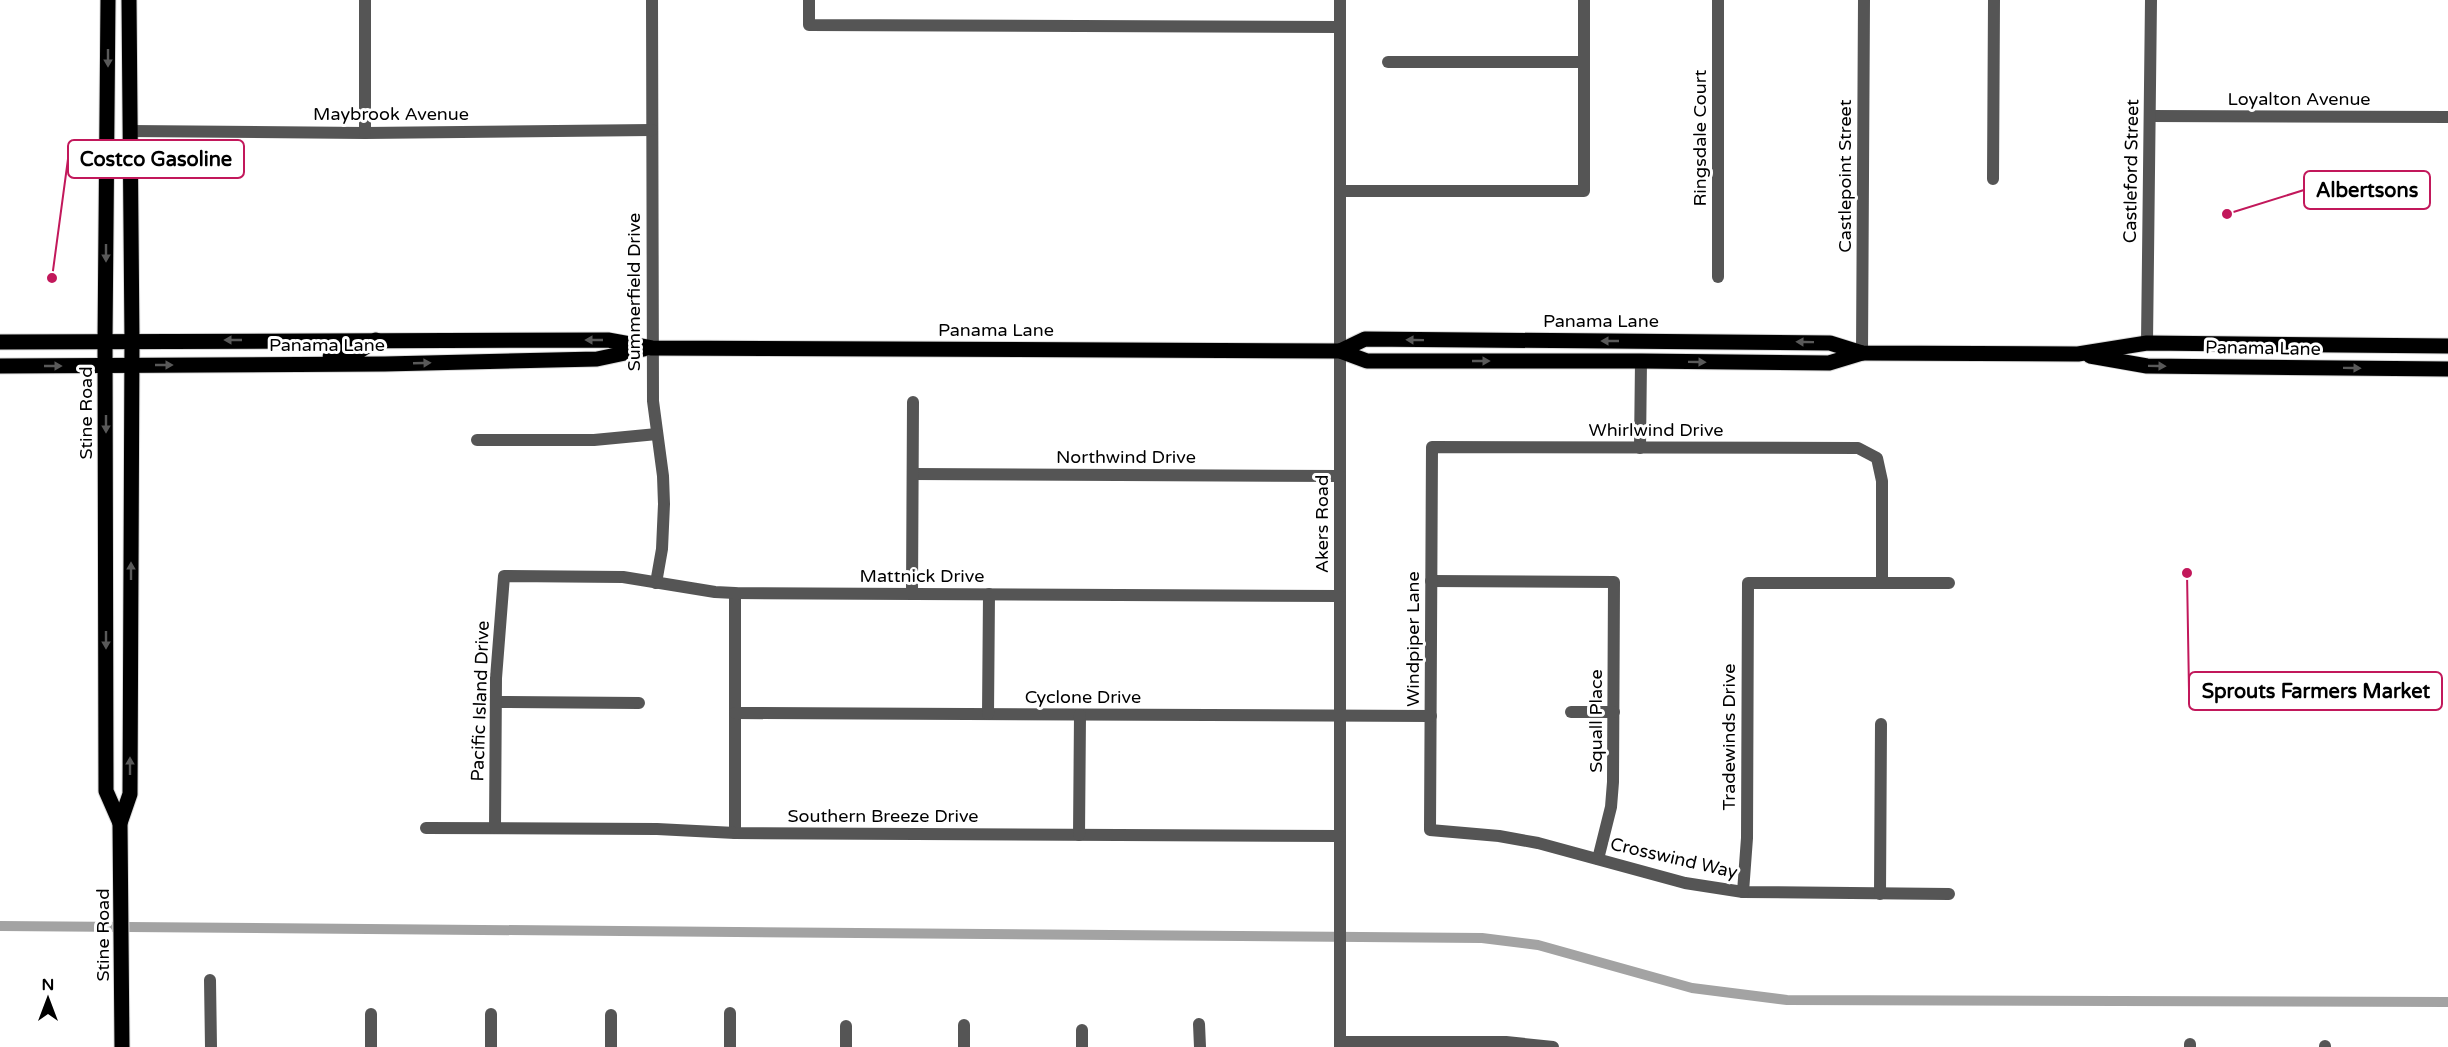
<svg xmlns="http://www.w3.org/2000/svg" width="2448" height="1047" font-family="'Varela Round',sans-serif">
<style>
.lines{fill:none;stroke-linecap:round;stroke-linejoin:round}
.canal{stroke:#a3a3a3;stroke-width:10}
.major-casing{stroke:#dbdbdb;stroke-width:17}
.minor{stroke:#555;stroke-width:12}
.major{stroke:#000;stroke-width:15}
.oneway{fill:#595959}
.labels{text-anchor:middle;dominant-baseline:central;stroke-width:6;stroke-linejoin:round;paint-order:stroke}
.street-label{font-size:18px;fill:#000;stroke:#fff}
.leader{fill:none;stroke:#c2185b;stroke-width:2}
.callout-dot{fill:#c2185b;stroke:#fff;stroke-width:2}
.callout{fill:#fff;stroke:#c2185b;stroke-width:2}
.callout-label{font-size:20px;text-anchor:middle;font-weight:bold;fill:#000}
</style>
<rect width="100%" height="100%" fill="#fff"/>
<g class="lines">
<polyline class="canal" points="0,926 1482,938 1538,945 1692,988 1787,1000 2448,1002"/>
<g class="major-casing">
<g id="major">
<polyline points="108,0 105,341 106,791 120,823"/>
<polyline points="0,342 608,340 652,348 1340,351 1367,361 1641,361 1829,363 1862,353"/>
<polyline points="1340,351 1365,339 1830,343 1862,353 2078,354 2147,343 2448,346"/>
<polyline points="2090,356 2147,366 2448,369"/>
<polyline points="330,357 358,352 376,340"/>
<polyline points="0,366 385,364 597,359 644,349"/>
<polyline points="122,1047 120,823 130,794 132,341 129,0"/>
</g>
</g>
<g class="minor">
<polyline points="652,0 653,401 663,476 664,504 662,549 656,583"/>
<polyline points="809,0 809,25 1340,27"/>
<polyline points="1340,0 1340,1047"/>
<polyline points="1718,0 1718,277"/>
<polyline points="1388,62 1584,62"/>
<polyline points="2150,116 2448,117"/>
<polyline points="130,131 365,133 652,130"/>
<polyline points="365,133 365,0"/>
<polyline points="1993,179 1994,0"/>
<polyline points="1340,191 1584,191 1584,0"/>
<polyline points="2147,343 2151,0"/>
<polyline points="1862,353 1864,0"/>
<polyline points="477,440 594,440 657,434"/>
<polyline points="1640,448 1641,361"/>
<polyline points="913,474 1340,476"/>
<polyline points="1431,581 1614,582 1613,782 1611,807 1598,859"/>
<polyline points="1882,583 1882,481 1877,458 1858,448 1432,447 1430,830 1499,836 1538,843 1685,883 1743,892 1949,894"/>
<polyline points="735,593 735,833"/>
<polyline points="912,594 913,402"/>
<polyline points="496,702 639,703"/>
<polyline points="1571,712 1614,712"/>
<polyline points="735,713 1431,716"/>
<polyline points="988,714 989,594"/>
<polyline points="426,828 657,829 735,833 1340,836"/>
<polyline points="495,828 496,678 504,576 623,577 715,592 735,593 1340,596"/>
<polyline points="1079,835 1080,715"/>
<polyline points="1743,892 1747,838 1748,583 1949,583"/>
<polyline points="1880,894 1881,724"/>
<polyline points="210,980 211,1047"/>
<polyline points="730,1013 730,1047"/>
<polyline points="1199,1024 1200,1047"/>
<polyline points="964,1025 964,1047"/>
<polyline points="846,1026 846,1047"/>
<polyline points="1082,1030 1082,1047"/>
<polyline points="1340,1042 1506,1042 1553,1047"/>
<polyline points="2190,1044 2190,1047"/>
<polyline points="2325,1046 2325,1047"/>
<polyline points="371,1047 371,1014"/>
<polyline points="491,1047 491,1014"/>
<polyline points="611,1047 611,1015"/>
</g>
<use href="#major" class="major"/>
</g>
<defs><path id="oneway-solid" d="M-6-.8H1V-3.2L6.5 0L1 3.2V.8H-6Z" transform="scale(1.5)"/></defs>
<g class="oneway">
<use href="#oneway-solid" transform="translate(108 58) rotate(90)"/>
<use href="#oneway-solid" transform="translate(106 253) rotate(90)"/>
<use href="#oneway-solid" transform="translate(233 340) rotate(180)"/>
<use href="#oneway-solid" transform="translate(594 340) rotate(-180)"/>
<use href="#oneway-solid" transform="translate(1415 340) rotate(-179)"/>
<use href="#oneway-solid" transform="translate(1610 341) rotate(-180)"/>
<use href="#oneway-solid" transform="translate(1805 342) rotate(-179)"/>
<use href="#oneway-solid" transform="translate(1481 361)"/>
<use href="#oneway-solid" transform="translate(1697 362) rotate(1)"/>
<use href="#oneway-solid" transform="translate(422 363) rotate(-2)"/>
<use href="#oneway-solid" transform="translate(164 365)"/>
<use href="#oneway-solid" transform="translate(53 366)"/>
<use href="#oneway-solid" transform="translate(2157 366) rotate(1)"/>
<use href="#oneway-solid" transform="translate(2352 368) rotate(1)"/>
<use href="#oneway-solid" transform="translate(106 424) rotate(90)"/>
<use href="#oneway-solid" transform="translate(131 571) rotate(-90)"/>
<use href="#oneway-solid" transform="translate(106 640) rotate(90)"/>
<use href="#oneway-solid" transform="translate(130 766) rotate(-90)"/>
</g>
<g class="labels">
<g class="street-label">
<text x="2299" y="99">Loyalton Avenue</text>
<text x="391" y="114">Maybrook Avenue</text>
<text transform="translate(1700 138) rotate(-90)">Ringsdale Court</text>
<text transform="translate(2131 171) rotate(-89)">Castleford Street</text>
<text transform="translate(1845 176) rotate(-90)">Castlepoint Street</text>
<text transform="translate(634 292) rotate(-90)">Summerfield Drive</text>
<text x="1601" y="321">Panama Lane</text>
<text x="996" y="330">Panama Lane</text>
<text x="327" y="345">Panama Lane</text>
<text transform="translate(2263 348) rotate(1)">Panama Lane</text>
<text transform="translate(86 413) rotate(-90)">Stine Road</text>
<text x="1656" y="430">Whirlwind Drive</text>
<text x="1126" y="457">Northwind Drive</text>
<text transform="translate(1322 524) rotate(-90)">Akers Road</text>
<text x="922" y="576">Mattnick Drive</text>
<text transform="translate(1413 639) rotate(-90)">Windpiper Lane</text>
<text x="1083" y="697">Cyclone Drive</text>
<text transform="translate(480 701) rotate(-88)">Pacific Island Drive</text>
<text transform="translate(1596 721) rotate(-90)">Squall Place</text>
<text transform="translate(1729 737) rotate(-90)">Tradewinds Drive</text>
<text x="883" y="816">Southern Breeze Drive</text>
<text transform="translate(1674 858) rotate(13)">Crosswind Way</text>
<text transform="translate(103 935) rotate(-90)">Stine Road</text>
</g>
</g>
<path class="leader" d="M52 278L68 159M2227 214L2304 190M2187 573L2189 691"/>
<g class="callout-dot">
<circle cx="52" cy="278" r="6"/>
<circle cx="2227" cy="214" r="6"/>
<circle cx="2187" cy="573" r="6"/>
</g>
<g class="callout">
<rect x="68" y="140" width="176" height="38" rx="6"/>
<rect x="2304" y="171" width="126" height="38" rx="6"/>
<rect x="2189" y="672" width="253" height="38" rx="6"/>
</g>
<g class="callout-label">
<text x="156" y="166">Costco Gasoline</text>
<text x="2367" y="197">Albertsons</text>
<text x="2316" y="698">Sprouts Farmers Market</text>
</g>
<g transform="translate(48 999)" stroke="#ffffff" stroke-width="4.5" paint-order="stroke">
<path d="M0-4.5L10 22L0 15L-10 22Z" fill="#000000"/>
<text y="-9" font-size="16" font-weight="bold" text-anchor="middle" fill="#000000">N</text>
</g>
</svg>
